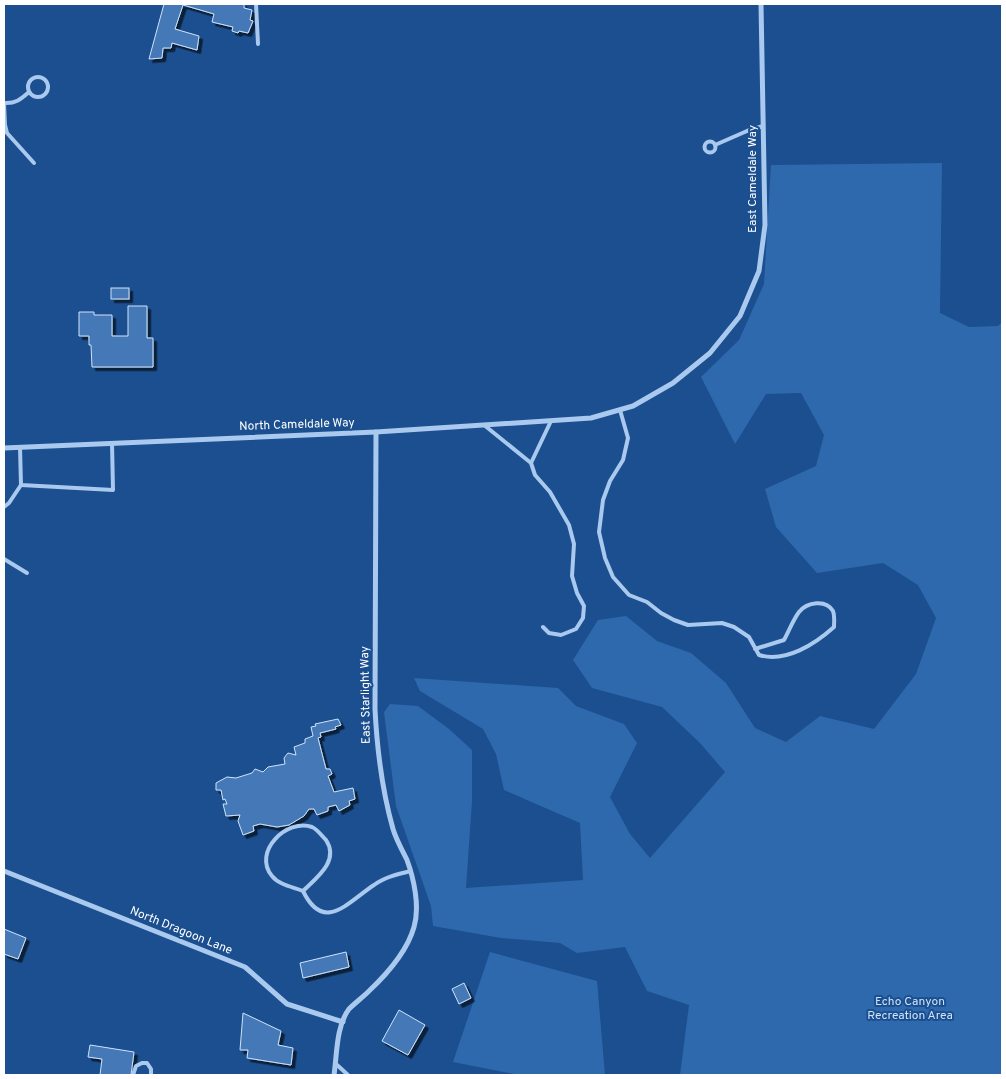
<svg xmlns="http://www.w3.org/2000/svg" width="1006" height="1079" font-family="Overpass,sans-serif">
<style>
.green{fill:#2e69ad}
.building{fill:#4478b7;stroke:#cfe3fa;filter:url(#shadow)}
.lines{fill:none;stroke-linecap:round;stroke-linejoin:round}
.lane{stroke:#a9c9ee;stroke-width:4}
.street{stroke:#a9c9ee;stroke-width:5}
.labels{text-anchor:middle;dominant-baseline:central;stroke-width:4;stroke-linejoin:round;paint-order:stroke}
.street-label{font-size:12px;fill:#fff;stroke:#1b4f8f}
.park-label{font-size:12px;fill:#cfe3fa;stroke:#1b4f8f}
</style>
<defs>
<filter id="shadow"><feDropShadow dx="3.5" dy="3.5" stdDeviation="0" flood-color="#0009"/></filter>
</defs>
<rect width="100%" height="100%" fill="#1b4f8f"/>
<g class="green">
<polygon points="942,163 940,313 969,327 998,326 1002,322 1002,1075 680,1075 689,1005 647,991 625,947 577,953 560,943 501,938 433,926 431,906 396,806 384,712 390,704 418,706 449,729 472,750 472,801 466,888 583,880 580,823 504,790 496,754 483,729 420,691 414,678 558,688 576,706 624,724 637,743 610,797 630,834 650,858 725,772 700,743 662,707 592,688 573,660 598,620 626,616 657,641 691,653 726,683 755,728 786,742 820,716 874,729 916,674 936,618 918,585 883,563 817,573 776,527 765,489 816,466 824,435 801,393 766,394 735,444 701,377 739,340 764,284 771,165"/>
<polygon points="490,952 597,981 605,1075 519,1075 453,1062"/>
</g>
<g class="building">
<polygon points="164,4 244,4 244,8 252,10 250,20 253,21 248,33 239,31 238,33 232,31 233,27 212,22 214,14 183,5 175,29 199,36 197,50 172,43 171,48 163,48 162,58 149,59"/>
<rect x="111" y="288" width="18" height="11"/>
<polygon points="128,306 147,306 147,338 153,338 153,367 92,367 91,345 89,345 89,336 79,336 79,312 94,312 94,315 112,315 112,336 128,336"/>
<polygon points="338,719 341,725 335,727 336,729 320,733 321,737 318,738 326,769 330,769 332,774 328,776 334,792 353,788 355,799 349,801 350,805 339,811 336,805 328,807 328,811 317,815 314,809 309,809 304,816 289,825 277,827 260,824 253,826 254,831 243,835 238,821 240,815 226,816 223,804 227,804 225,799 223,800 221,790 216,790 216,783 227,777 236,778 252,773 255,769 263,772 268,767 285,764 284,758 288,753 296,755 294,747 305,743 305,739 313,736 311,727 316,726 315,724"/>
<polygon points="4,929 26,938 18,959 4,954"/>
<polygon points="346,952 349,967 303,978 300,963"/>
<polygon points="464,983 471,998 459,1004 452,989"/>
<polygon points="399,1010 425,1025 408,1055 382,1041"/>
<polygon points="243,1013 281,1031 278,1045 293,1048 291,1065 247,1058 248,1050 240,1050"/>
<polygon points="90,1045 134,1052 131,1075 100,1075 102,1059 88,1057"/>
</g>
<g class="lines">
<g class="lane">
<polyline points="256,4 258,44"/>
<circle cx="38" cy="87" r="10"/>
<polyline points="4,103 5,125 7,133 34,163"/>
<path d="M4,103C16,104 21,99 29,92"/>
<circle cx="710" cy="147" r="5.5"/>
<polyline points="715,145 747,131 763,126"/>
<path d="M620,410L628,438L623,460L610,481L603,500L599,532L605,558L613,577L629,595L647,602L661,613L674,620L688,625L722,623L734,627L749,637L759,655C786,663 815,644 834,627C834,621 835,616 833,611C826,599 807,602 799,612C793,620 789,631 784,640L755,649"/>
<polyline points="484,425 531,463 535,475 550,492 569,525 574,544 572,576 577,593 584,606 583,618 576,629 561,635 549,633 543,627"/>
<polyline points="20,447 21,485 113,490 112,443"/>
<polyline points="531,463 551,421"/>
<polyline points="4,507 9,503 21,485"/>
<polyline points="4,559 27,573"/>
<path d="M303,891C316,878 340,861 326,840C322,836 317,829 312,827C287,818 252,852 272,876C279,885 293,887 303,891C324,934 348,902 374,885C385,877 398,874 411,871"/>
<polyline points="336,1064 348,1075"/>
<polyline points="133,1075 136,1066 142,1063 147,1063 151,1069 151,1075"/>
</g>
<g class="street">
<polyline points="4,448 376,432 591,418 633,406 673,383 710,353 740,316 759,271 765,225 761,4"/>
<polyline points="4,871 245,967 287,1004 343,1022"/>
<path d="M334,1075C337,1055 336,1026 349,1009C355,1003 363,997 369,991C387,974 407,952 414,927C420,907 414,879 407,860C402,850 396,839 393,829C382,790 377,749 375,709L376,432"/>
</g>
</g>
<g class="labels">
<g class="street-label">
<text transform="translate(753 179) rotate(-90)">East Cameldale Way</text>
<text transform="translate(297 425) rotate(-2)">North Cameldale Way</text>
<text transform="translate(366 695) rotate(-91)">East Starlight Way</text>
<text transform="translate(181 931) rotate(22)">North Dragoon Lane</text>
</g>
<g class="park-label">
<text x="910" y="1002">Echo Canyon<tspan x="910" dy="14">Recreation Area</tspan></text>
</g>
</g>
<rect width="1006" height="1079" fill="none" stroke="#ffffff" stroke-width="10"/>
</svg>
